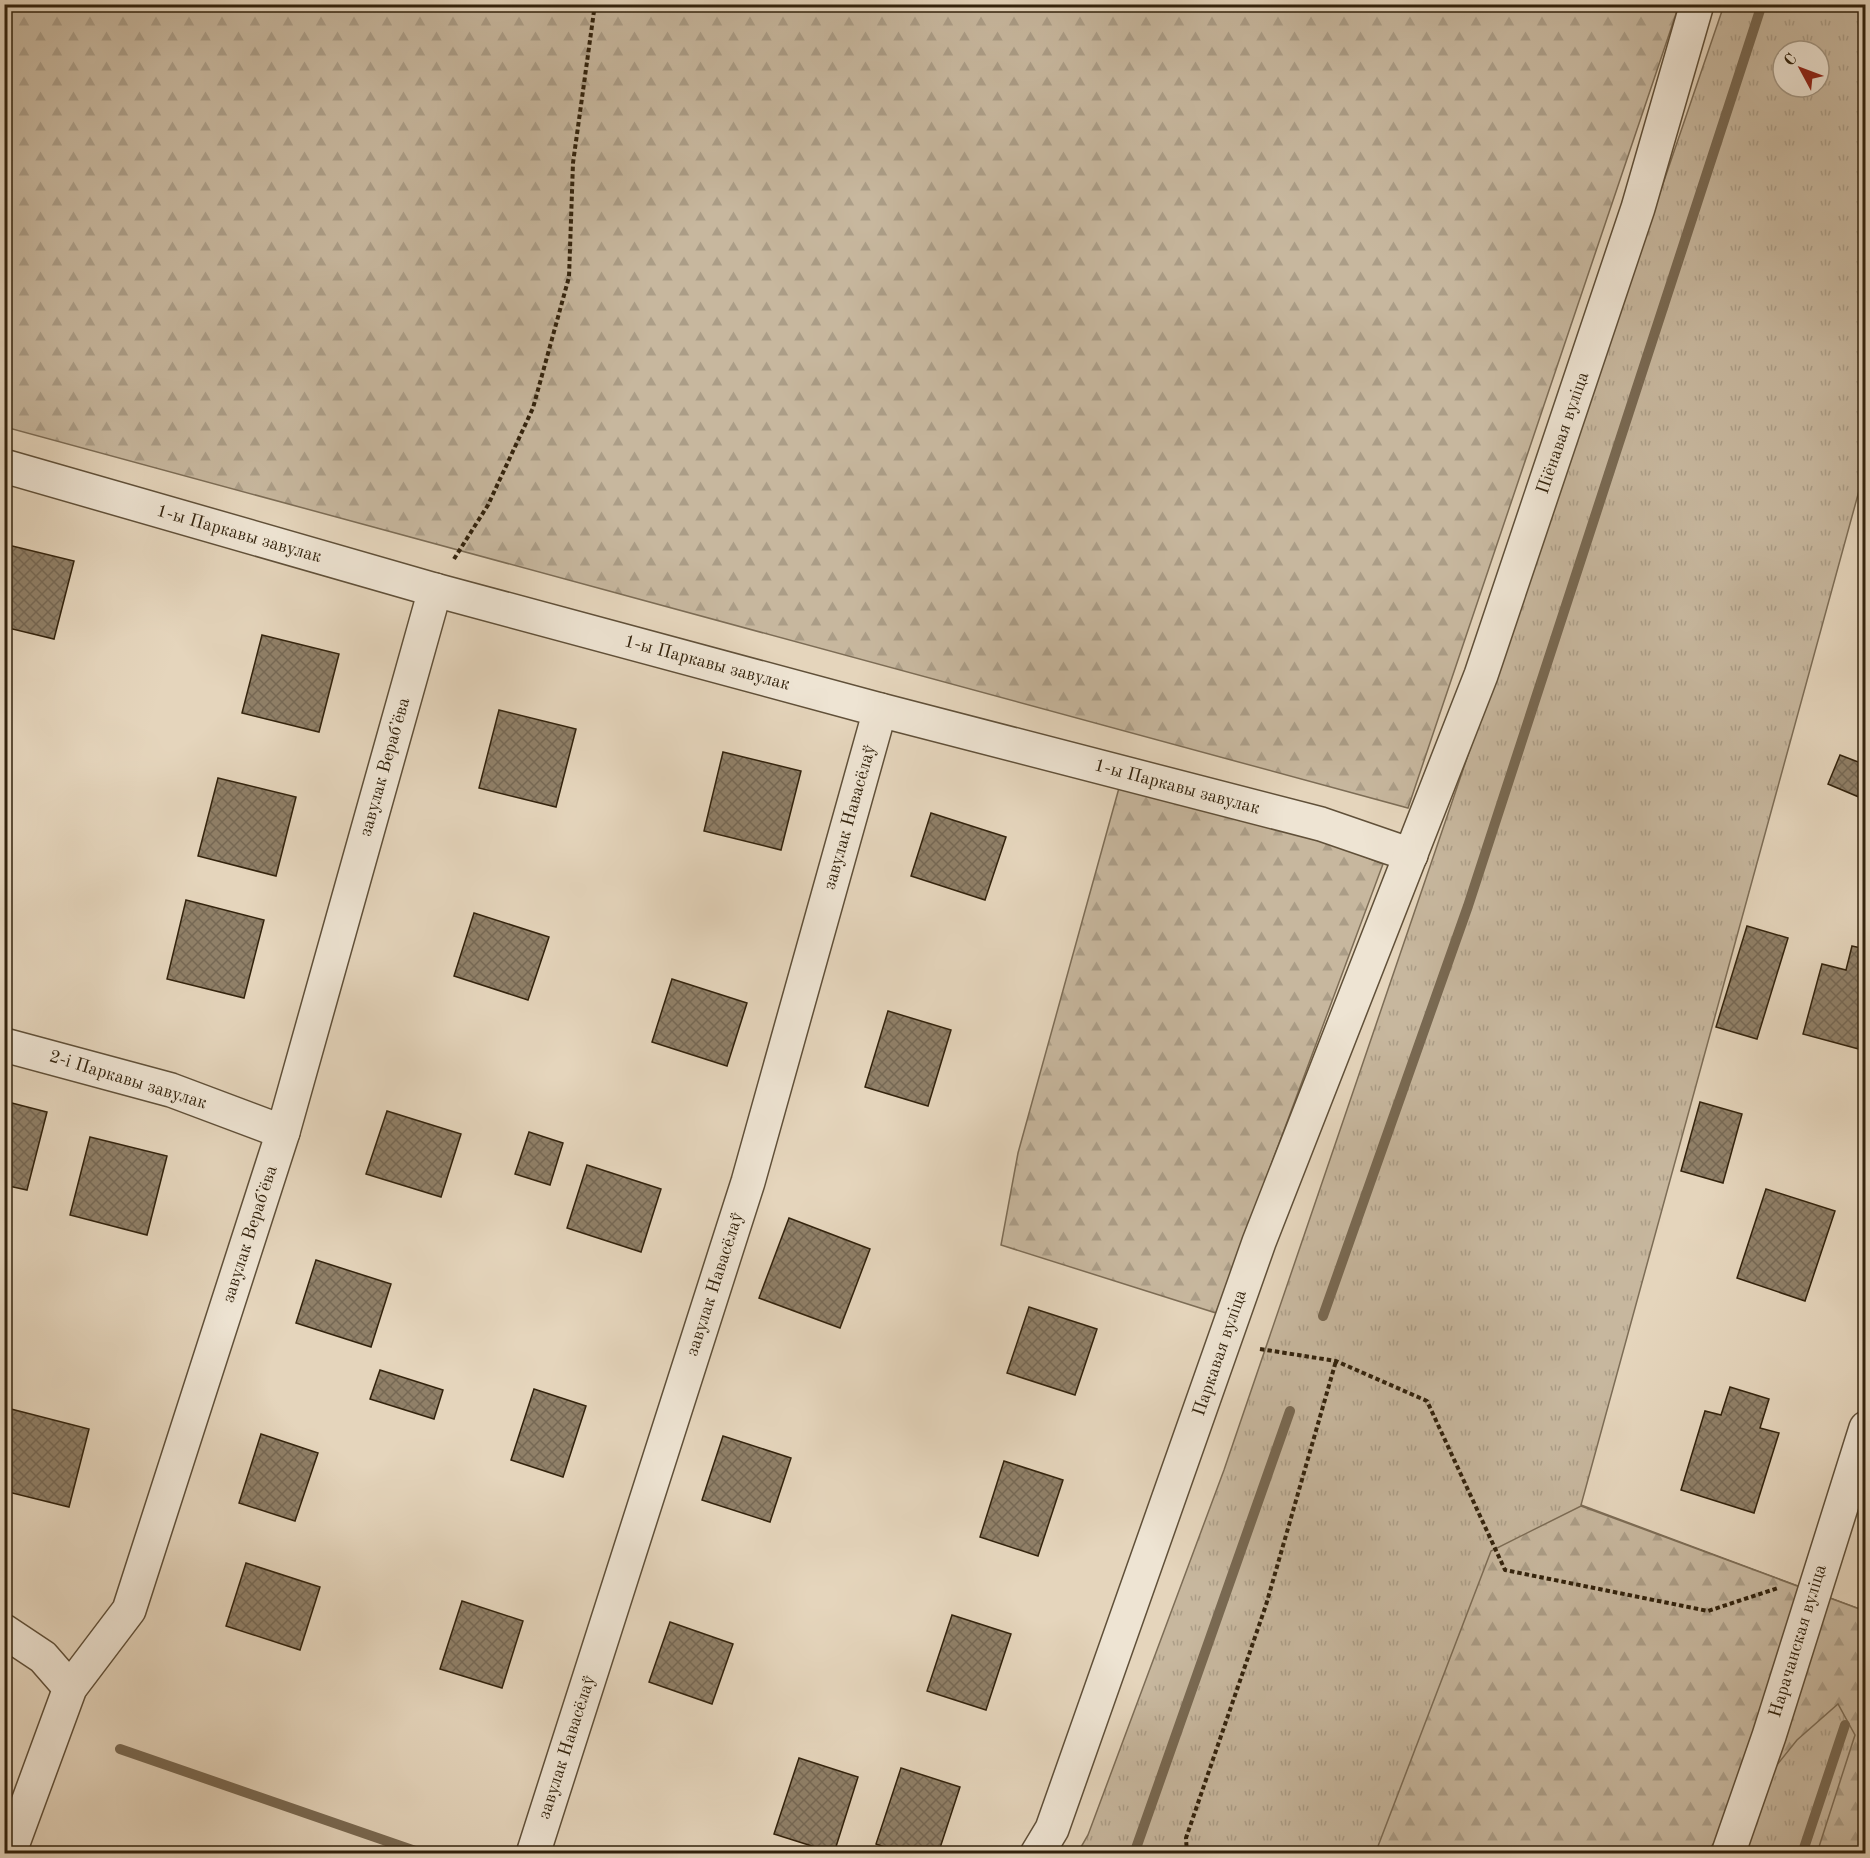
<svg xmlns="http://www.w3.org/2000/svg" width="1870" height="1858" font-family="'Old Standard TT',serif">
<style>
.grass{fill:url(#grass-tufts);stroke:#7d6d56;stroke-width:1.5;fill-rule:evenodd}
.forest{fill:url(#forest-firs);stroke:#7d6d56;stroke-width:1.5}
.lines{fill:none;stroke-linecap:round;stroke-linejoin:round}
.stream{stroke:#796952;stroke-width:10}
.building{fill:url(#building-cross-hatch);stroke:#33230d;stroke-width:1.5}
.minor-casing{stroke:#605039;stroke-width:36}
.path{stroke:#33230d;stroke-width:4;stroke-dasharray:4.5 3;stroke-linecap:butt}
.minor{stroke:#eee4d3;stroke-width:33}
.labels{text-anchor:middle;dominant-baseline:central;stroke-width:6;stroke-linejoin:round;paint-order:stroke}
.street-label{font-size:18px;fill:#33230d;stroke:#eee4d3}
</style>
<defs>
<pattern id="grass-tufts" width="24" height="20" patternUnits="userSpaceOnUse" patternTransform="scale(1.5)"><rect width="24" height="20" fill="#c7b79e"/><path d="M3 7l-1-3M5 7V3M7 7l1-3M15 17l-1-3M17 17v-4M19 17l1-3" fill="none" stroke="#ab9d87"/></pattern>
<pattern id="forest-firs" width="22" height="20" patternUnits="userSpaceOnUse" patternTransform="scale(1.5)"><rect width="22" height="20" fill="#c7b79e"/><path d="M5 1l3.5 6h-7zM16 11l3.5 6h-7z" fill="#ab9d87"/></pattern>
<pattern id="building-cross-hatch" width="8" height="8" patternUnits="userSpaceOnUse" patternTransform="scale(1.5)"><rect width="8" height="8" fill="#908068"/><path d="M0 0l8 8M0 8l8-8" fill="none" stroke="#766854"/></pattern>
</defs>
<rect width="100%" height="100%" fill="#e5d5bc"/>
<filter id="stains"><feTurbulence type="fractalNoise" baseFrequency=".00333" numOctaves="4"/><feColorMatrix values="0 0 0 0 .2 0 0 0 0 .09 0 0 0 0 .02 0 0 0 .5 -.17"/></filter>
<radialGradient id="worn" r=".72"><stop offset=".6" stop-color="#630" stop-opacity="0"/><stop offset="1" stop-color="#630" stop-opacity=".3"/></radialGradient>
<path class="grass" d="M1724,5H1865V469L1581,1505L1865,1611V1853L1077,1854L1088,1835L1224,1470ZM1783,51H1819V87H1783Z"/>
<g class="forest">
<polygon points="4,5 5,4 1679,5 1408,808 5,427"/>
<polygon points="1119,788 1311,835 1383,864 1216,1313 1001,1245 1018,1153"/>
<polygon points="1581,1506 1865,1611 1865,1853 1817,1853 1855,1735 1838,1704 1797,1740 1706,1853 1375,1854 1491,1551"/>
</g>
<g class="lines">
<g class="stream">
<polyline points="1323,1316 1468,906 1762,4"/>
<polyline points="120,1749 424,1854"/>
<polyline points="1134,1854 1290,1411"/>
<polyline points="1802,1854 1845,1725"/>
</g>
</g>
<g class="building">
<polygon points="4,544 74,561 54,639 4,627"/>
<polygon points="262,635 339,654 319,732 242,713"/>
<polygon points="499,710 576,729 556,807 479,788"/>
<polygon points="723,752 801,771 781,850 704,831"/>
<polygon points="1840,755 1866,765 1866,800 1828,784"/>
<polygon points="218,778 296,797 276,876 198,856"/>
<polygon points="931,813 1006,837 985,900 911,876"/>
<polygon points="186,900 264,920 244,998 167,979"/>
<polygon points="474,913 549,937 528,1000 454,976"/>
<polygon points="1747,926 1788,938 1757,1039 1716,1027"/>
<polygon points="1852,946 1866,949 1866,1051 1803,1034 1822,964 1846,970"/>
<polygon points="672,979 747,1003 727,1066 652,1042"/>
<polygon points="888,1011 951,1030 928,1106 865,1087"/>
<polygon points="4,1101 47,1112 27,1190 4,1185"/>
<polygon points="1700,1102 1742,1114 1723,1183 1681,1171"/>
<polygon points="387,1111 461,1134 441,1197 366,1174"/>
<polygon points="529,1132 563,1143 550,1185 515,1174"/>
<polygon points="90,1137 167,1156 147,1235 70,1215"/>
<polygon points="587,1165 661,1189 641,1252 567,1228"/>
<polygon points="1766,1189 1835,1211 1805,1301 1737,1278"/>
<polygon points="789,1218 870,1249 840,1328 759,1298"/>
<polygon points="316,1260 391,1284 371,1347 296,1323"/>
<polygon points="1029,1307 1097,1329 1075,1395 1007,1373"/>
<polygon points="380,1370 443,1390 434,1419 370,1399"/>
<polygon points="1730,1387 1769,1399 1760,1428 1779,1433 1754,1513 1681,1490 1705,1411 1721,1415"/>
<polygon points="534,1389 586,1406 563,1477 511,1460"/>
<polygon points="11,1409 89,1429 69,1507 4,1491 4,1436"/>
<polygon points="261,1434 318,1453 295,1521 239,1503"/>
<polygon points="723,1436 791,1458 770,1522 702,1500"/>
<polygon points="1004,1461 1063,1480 1038,1556 980,1537"/>
<polygon points="246,1563 320,1587 300,1650 226,1626"/>
<polygon points="462,1601 523,1621 502,1688 440,1669"/>
<polygon points="952,1615 1011,1634 986,1710 927,1691"/>
<polygon points="670,1622 733,1644 712,1704 649,1682"/>
<polygon points="799,1758 858,1777 834,1853 774,1834"/>
<polygon points="901,1768 960,1787 938,1854 904,1854 876,1844"/>
</g>
<g class="lines">
<g class="minor-casing">
<g id="minor">
<polyline points="4,466 435,590 880,710 1321,824 1411,855"/>
<polyline points="4,1045 171,1090 283,1132"/>
<polyline points="4,1631 43,1657 70,1688"/>
<polyline points="9,1854 70,1688 129,1610 283,1132 435,590"/>
<polyline points="533,1854 748,1182 880,710"/>
<polyline points="1037,1854 1052,1829 1259,1242 1481,675 1638,208 1697,4"/>
<polyline points="1728,1854 1769,1736 1866,1428"/>
</g>
</g>
<g class="path">
<polyline points="454,559 488,505 533,408 569,277 573,163 595,4"/>
<polyline points="1260,1349 1336,1361 1427,1401 1505,1570 1708,1611 1778,1588"/>
<polyline points="1187,1854 1186,1838 1266,1605 1336,1361"/>
</g>
<use href="#minor" class="minor"/>
</g>
<g class="labels">
<g class="street-label">
<text transform="translate(1563 433) rotate(-71)">Піёнавая вуліца</text>
<text transform="translate(239 534) rotate(16)">1-ы Паркавы завулак</text>
<text transform="translate(707 663) rotate(15)">1-ы Паркавы завулак</text>
<text transform="translate(385 767) rotate(-74)">завулак Верабʼёва</text>
<text transform="translate(1177 787) rotate(15)">1-ы Паркавы завулак</text>
<text transform="translate(850 817) rotate(-74)">завулак Навасёлаў</text>
<text transform="translate(128 1080) rotate(17)">2-і Паркавы завулак</text>
<text transform="translate(250 1234) rotate(-72)">завулак Верабʼёва</text>
<text transform="translate(715 1284) rotate(-72)">завулак Навасёлаў</text>
<text transform="translate(1220 1353) rotate(-71)">Паркавая вуліца</text>
<text transform="translate(1798 1641) rotate(-73)">Нарачанская вуліца</text>
<text transform="translate(567 1747) rotate(-72)">завулак Навасёлаў</text>
</g>
</g>
<rect width="1870" height="1858" fill="none" stroke="#e5d5bc" stroke-width="24"/>
<rect x="6" y="6" width="1858" height="1846" fill="none" stroke="#33230d" stroke-width="3"/>
<rect x="12" y="12" width="1846" height="1834" fill="none" stroke="#33230d" stroke-width="1.5"/>
<g transform="translate(1801 69) rotate(311)"><circle r="28" fill="#eee4d3" stroke="#a39784" stroke-width="1.5"/>
<path d="M0-4.5L10 22L0 15L-10 22Z" fill="#8f2418"/>
<text y="-9" font-size="16" font-weight="bold" text-anchor="middle" fill="#33230d">С</text>
</g>
<rect width="100%" height="100%" filter="url(#stains)"/>
<rect width="100%" height="100%" fill="url(#worn)"/>
</svg>
